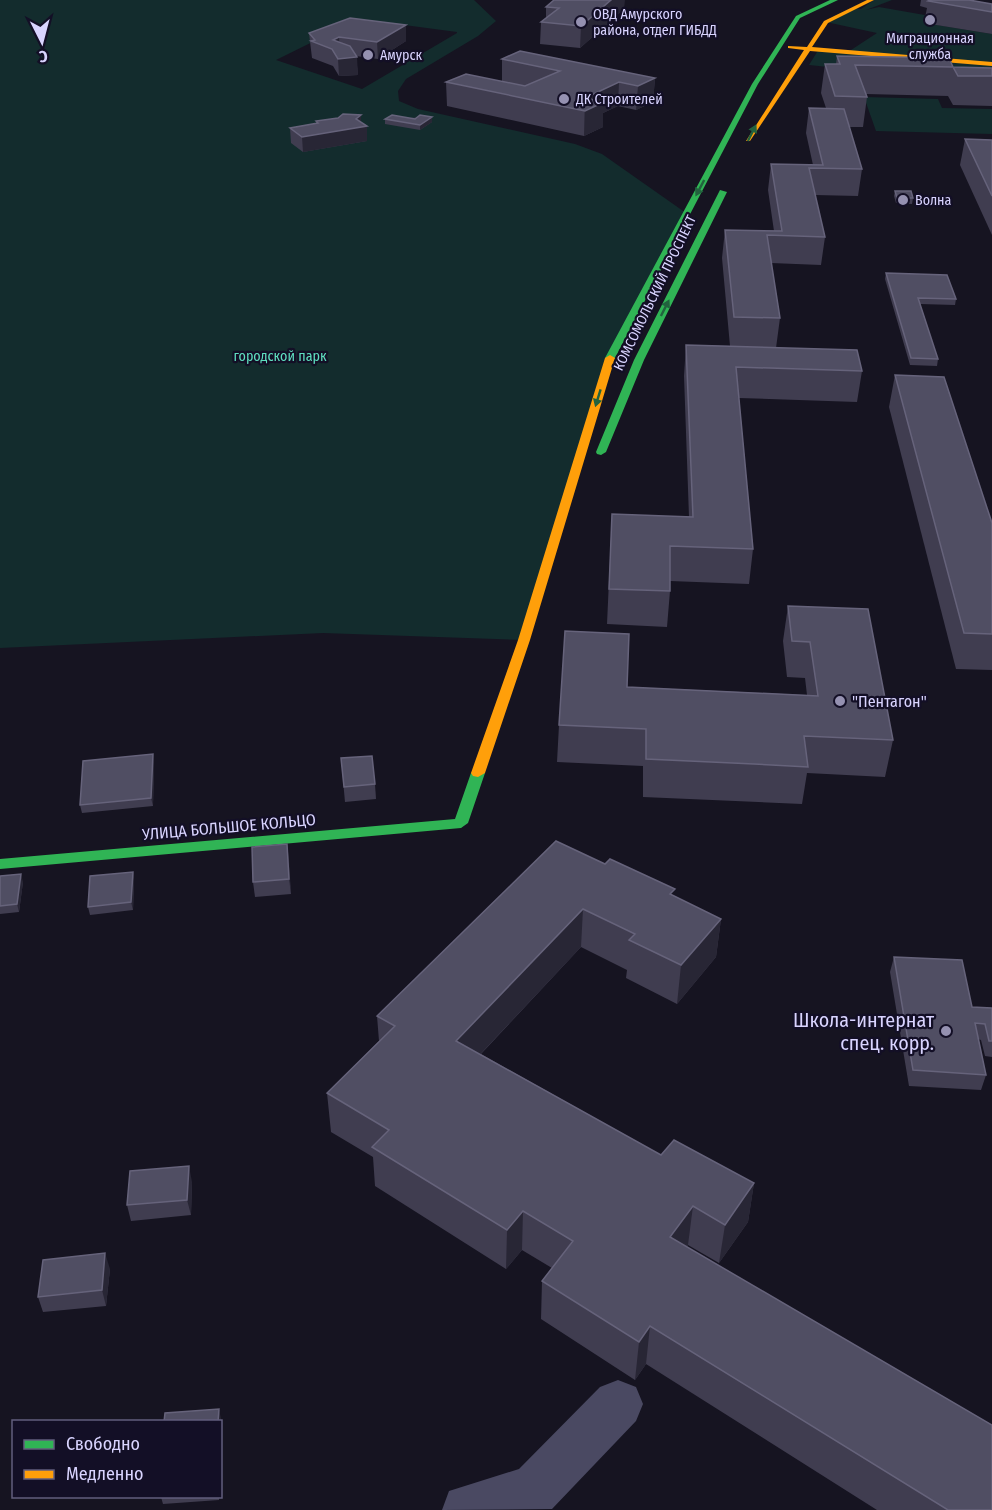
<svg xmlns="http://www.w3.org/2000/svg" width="992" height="1510" font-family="'Fira Sans Condensed',sans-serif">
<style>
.green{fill:#132c2d;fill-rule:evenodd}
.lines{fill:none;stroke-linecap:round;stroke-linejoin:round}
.street{fill:#4a4962;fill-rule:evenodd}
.fast{fill:#30b455;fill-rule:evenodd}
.slow{fill:#ff9f0a;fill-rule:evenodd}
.wall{fill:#403d50}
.shaded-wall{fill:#282635}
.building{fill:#504e63;stroke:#66637b;stroke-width:1.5}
.oneway{fill:#22623e}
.poi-dot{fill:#9591b1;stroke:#130f26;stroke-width:2}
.labels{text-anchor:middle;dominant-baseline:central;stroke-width:4.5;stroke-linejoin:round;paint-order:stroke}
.far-poi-label{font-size:14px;fill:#d9d4ff;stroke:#130f26;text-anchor:start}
.far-street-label{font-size:14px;fill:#d9d4ff;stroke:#130f26}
.far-park-label{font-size:14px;fill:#5fe0c0;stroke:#130f26}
.poi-label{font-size:16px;fill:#d9d4ff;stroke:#130f26;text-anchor:start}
.street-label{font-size:16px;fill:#d9d4ff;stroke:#130f26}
.near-poi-label{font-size:20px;fill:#d9d4ff;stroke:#130f26;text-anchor:end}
</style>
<rect width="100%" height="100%" fill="#161421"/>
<g class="green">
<path d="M0,0H474L496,21L478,36L406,79L398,91L399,101L418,109L575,144L602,154L686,213L610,357L524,640L323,633L0,648ZM359,19L457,32V33L362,89L276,60Z"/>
<polygon points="874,0 892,0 866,10 879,7 936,17 925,23 992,34 992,84 809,65 819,49 848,52 877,33 826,22 854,8 861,9"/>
<polygon points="864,97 938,99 942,108 992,109 992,134 876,131"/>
</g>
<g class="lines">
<polygon class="street" points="618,1380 636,1387 643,1404 636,1421 552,1509 442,1510 449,1491 519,1469 600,1387"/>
<g class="fast">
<polygon points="830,0 838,0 800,18 758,84 615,358 607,360 605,358 752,84 796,16"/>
<polygon points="720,190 727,192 644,360 606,452 601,455 597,454 596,452 634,360"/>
<polygon points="478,769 485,773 468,823 461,828 0,869 0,859 455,819 471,773"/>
</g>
<g class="slow">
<polygon points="867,0 874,0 828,23 812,47 992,62 992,66 810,51 750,141 746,141 804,50 788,48 788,46 807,47 824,21"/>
<polygon points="610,355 615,358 530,640 485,773 478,777 473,776 471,773 518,640 605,358"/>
</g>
</g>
<g class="wall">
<polygon points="921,0 969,0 992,4 992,34 924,23 927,8 920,6"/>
<polygon points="546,7 624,9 580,48 540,44 541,22 546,18"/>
<polygon points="406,25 406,41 378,59 356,56 358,75 339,76 333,66 312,58 309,33"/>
<polygon points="837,56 953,67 992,68 992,106 953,105 948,96 866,94 867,97 863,127 849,127 862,169 858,196 815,195 825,237 821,265 771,263 780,318 776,348 862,371 857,402 739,398 753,549 749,584 670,581 670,591 667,627 607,624 612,514 689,517 684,376 686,345 730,346 722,258 725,230 774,231 768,190 771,164 813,165 806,133 809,108 826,108 821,93 825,64 836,64"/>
<polygon points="502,59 655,78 653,102 636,110 618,106 603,113 603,127 584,136 447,106 446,82 502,81"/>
<polygon points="432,117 432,122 420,130 385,124 385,119"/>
<polygon points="316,121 361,122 367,141 303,152 291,143 290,128 316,124"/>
<polygon points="965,139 992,140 992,235 960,165"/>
<polygon points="895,191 913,198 912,204 896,203 894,196"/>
<polygon points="886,273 956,299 955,305 920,304 938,359 937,366 910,365 885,279"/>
<polygon points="895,375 992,523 992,670 956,669 889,407"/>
<polygon points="788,606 893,740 885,777 807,773 802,804 643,797 643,766 557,762 559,725 627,687 807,695 805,678 787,677 783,641"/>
<polygon points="341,758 375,784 376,799 345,802"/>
<polygon points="154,762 153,806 82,813 80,805"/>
<polygon points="556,841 721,919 716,957 677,1004 626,978 627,970 581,947 481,1054 661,1155 754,1183 748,1222 719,1263 688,1245 686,1247 992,1510 877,1510 646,1364 635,1380 541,1319 542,1281 552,1268 522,1250 506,1269 375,1186 373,1157 331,1132 327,1093 379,1041 377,1016"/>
<polygon points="287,844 291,894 255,897 253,882"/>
<polygon points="133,872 134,880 133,910 90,915 88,907"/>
<polygon points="0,876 23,882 19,912 0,914"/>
<polygon points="894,957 972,1007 992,1008 992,1057 985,1056 981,1040 978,1039 986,1075 981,1090 909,1086 890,972"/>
<polygon points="192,1182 191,1215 131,1221 127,1205"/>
<polygon points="110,1269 106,1306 43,1312 38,1297"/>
<polygon points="161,1497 219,1497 219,1500 163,1504"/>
</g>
<g class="shaded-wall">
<polygon points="611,0 625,0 624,9 580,48 581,26"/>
<polygon points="406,25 406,41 378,59 377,42"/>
<polygon points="339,37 340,54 333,40"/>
<polygon points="357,57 358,75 339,76 338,59"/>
<polygon points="655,78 653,102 636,110 638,86"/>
<polygon points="619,82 618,106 603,113 603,127 584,136 585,98"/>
<polygon points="361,115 361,127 367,126 367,141 303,152 302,137 356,119"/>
<polygon points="432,117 432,122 420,130 420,125"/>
<polygon points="153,754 154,762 153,806 151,798"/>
<polygon points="287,844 289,859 291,894 289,879"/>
<polygon points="133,872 134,880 133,910 131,902"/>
<polygon points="21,874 23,882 19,912 17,904"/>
<polygon points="583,909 581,947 457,1079 456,1041"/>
<polygon points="721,919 716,957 677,1004 681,965"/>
<polygon points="189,1166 192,1182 191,1215 187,1200"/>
<polygon points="754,1183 748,1222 719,1263 725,1225"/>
<polygon points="693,1206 688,1245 665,1276 670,1237"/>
<polygon points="523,1211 522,1250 506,1269 507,1230"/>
<polygon points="105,1253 110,1269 106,1306 102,1290"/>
<polygon points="650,1326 646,1364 635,1380 639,1342"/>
<polygon points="219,1409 222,1424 220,1458 220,1422 218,1422"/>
</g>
<g class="building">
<polygon points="554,0 611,0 581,26 541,22 559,8 546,7"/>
<polygon points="930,0 969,0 992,4 992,12 928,1"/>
<polygon points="350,18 406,25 377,42 339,37 333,40 350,46 357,57 338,59 332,49 311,41 315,40 309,33"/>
<polygon points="520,51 655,78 638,86 619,82 585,98 604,102 585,111 446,82 466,74 525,86 560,71 502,59"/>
<polygon points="837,56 949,58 953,67 992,68 992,76 958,76 953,67 855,65 867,97 835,96 825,64 840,64"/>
<polygon points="809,108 844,109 862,169 809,168 825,237 767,235 780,318 734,317 725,230 782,231 771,164 823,165"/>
<polygon points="343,114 361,115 356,119 367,126 302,137 290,128 318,123 316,121 338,118"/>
<polygon points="392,115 415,119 420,115 432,117 420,125 385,119"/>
<polygon points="965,139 992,140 992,196"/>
<polygon points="895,191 911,191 913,198 897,198"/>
<polygon points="886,273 947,275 956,299 918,298 938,359 911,358"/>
<polygon points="686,345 857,350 862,371 736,367 753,549 670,546 670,591 609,589 612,514 693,517"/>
<polygon points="895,375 944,377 992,523 992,634 964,633"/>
<polygon points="788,606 868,609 893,740 804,736 808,767 754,764 646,759 646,729 559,725 565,631 629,634 627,687 818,696 810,642 792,641"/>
<polygon points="153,754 151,798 80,805 83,761"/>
<polygon points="372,756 375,784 344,787 341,758"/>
<polygon points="556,841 605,864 610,859 675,889 670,894 721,919 681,965 629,940 635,934 583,909 456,1041 661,1155 674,1140 754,1183 725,1225 693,1206 670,1237 992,1425 992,1510 948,1510 650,1326 639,1342 542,1281 573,1241 523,1211 507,1230 372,1147 389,1130 327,1093 395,1026 377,1016"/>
<polygon points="287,844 289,879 253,882 252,847"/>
<polygon points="133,872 131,902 88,907 90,876"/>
<polygon points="21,874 17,904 0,906 0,876"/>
<polygon points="894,957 962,960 972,1007 992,1008 992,1041 989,1041 985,1024 975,1023 986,1075 913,1070"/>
<polygon points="189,1166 187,1200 127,1205 130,1171"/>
<polygon points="105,1253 102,1290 38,1297 43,1260"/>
<polygon points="219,1409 218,1422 164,1422 165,1413"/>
</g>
<defs><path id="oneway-solid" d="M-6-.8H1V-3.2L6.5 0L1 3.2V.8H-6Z" transform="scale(1.5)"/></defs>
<g class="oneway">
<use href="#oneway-solid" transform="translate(752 133) rotate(-63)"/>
<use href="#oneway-solid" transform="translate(700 188) rotate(118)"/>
<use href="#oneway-solid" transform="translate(665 308) rotate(-63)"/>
<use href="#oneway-solid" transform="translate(598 398) rotate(107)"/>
</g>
<g class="poi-dot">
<circle cx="930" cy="20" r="6"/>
<circle cx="581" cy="22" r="6"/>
<circle cx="368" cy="55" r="6"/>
<circle cx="564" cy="99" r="6"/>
<circle cx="903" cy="200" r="6"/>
<circle cx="840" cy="701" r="6"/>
<circle cx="946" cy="1031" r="6"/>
</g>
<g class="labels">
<g class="far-poi-label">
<text x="593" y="14">ОВД Амурского<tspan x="593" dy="16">района, отдел ГИБДД</tspan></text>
<text x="930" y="38" text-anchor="middle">Миграционная<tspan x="930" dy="16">служба</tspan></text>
<text x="380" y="55">Амурск</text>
<text x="576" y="99">ДК Строителей</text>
<text x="915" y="200">Волна</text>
</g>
<g class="far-street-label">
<text transform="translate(655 293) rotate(-64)">КОМСОМОЛЬСКИЙ ПРОСПЕКТ</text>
</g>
<g class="far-park-label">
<text x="280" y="356">городской парк</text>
</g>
<g class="poi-label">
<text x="852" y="701">"Пентагон"</text>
</g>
<g class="street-label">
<text transform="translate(229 827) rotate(-5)">УЛИЦА БОЛЬШОЕ КОЛЬЦО</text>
</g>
<g class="near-poi-label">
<text x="934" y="1020">Школа-интернат<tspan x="934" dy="23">спец. корр.</tspan></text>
</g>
</g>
<rect x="12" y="1420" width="210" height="78" fill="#130f26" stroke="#625e7d" stroke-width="1.5"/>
<rect x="24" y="1440" width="30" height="9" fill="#30b455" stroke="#625e7d" stroke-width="1.5"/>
<text x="66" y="1450" font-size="18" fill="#d9d4ff">Свободно</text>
<rect x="24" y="1470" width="30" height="9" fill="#ff9f0a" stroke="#625e7d" stroke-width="1.5"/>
<text x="66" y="1480" font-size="18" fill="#d9d4ff">Медленно</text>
<g transform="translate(42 42) rotate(174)" stroke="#130f26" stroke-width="4.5" paint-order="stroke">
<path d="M0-4.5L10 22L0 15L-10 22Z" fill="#d9d4ff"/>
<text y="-9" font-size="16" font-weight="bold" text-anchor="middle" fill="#d9d4ff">С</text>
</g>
</svg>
